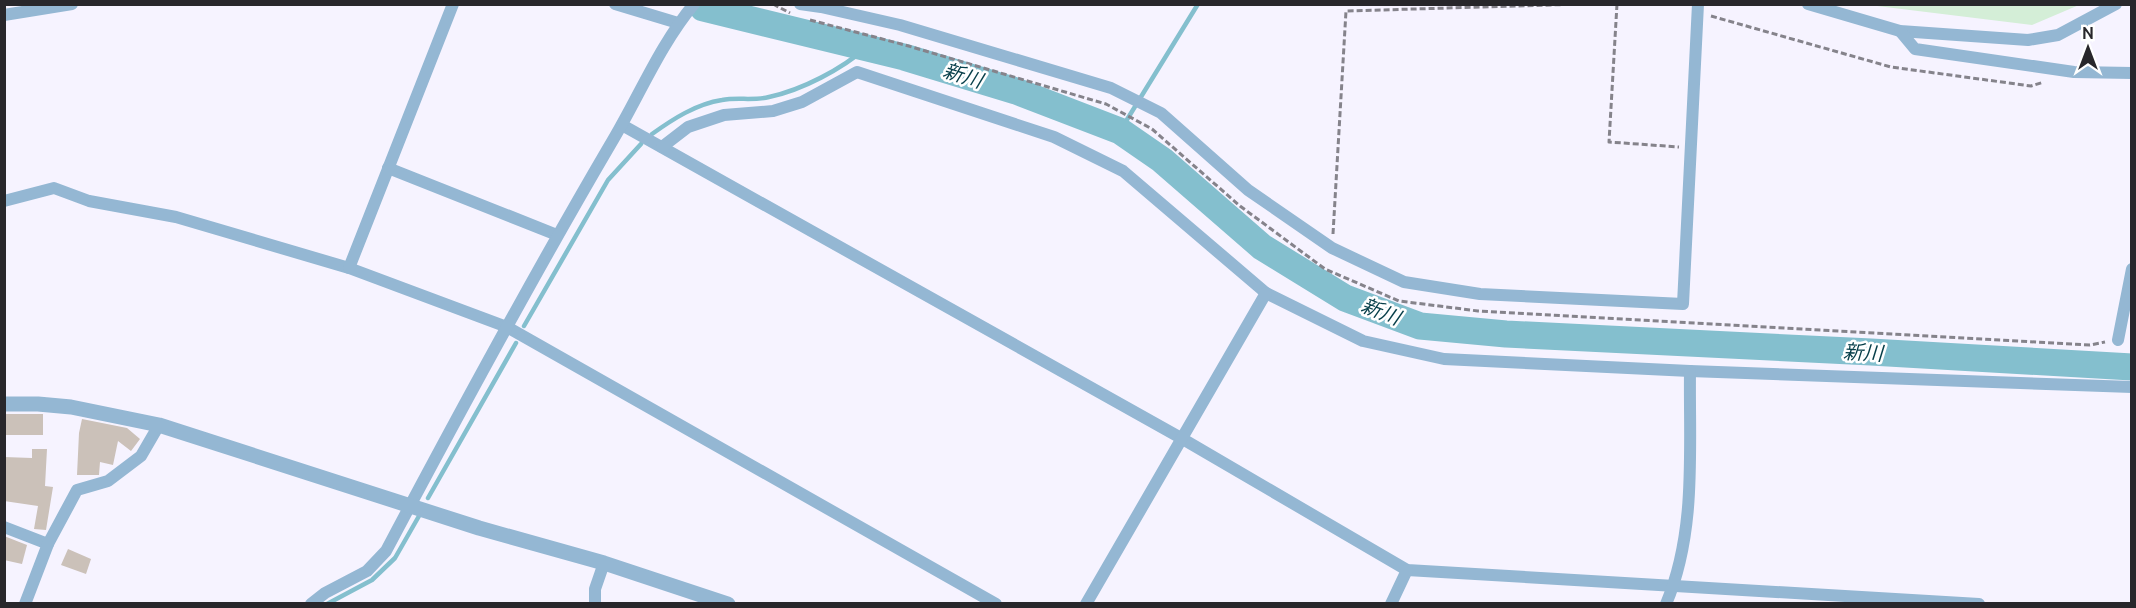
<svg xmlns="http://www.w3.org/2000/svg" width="2136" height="608" font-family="Ubuntu,'Noto Sans JP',sans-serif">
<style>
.green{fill:#d4eed7}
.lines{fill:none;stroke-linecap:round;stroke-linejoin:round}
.stream{stroke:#84bfce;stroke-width:4.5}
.river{stroke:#84bfce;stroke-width:27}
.building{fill:#cbc1b9}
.path{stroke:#85838b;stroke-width:3;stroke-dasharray:6 3;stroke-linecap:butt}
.minor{stroke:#94b7d3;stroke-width:12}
.tertiary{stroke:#94b7d3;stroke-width:15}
.labels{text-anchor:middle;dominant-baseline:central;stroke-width:5;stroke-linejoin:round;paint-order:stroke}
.water-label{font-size:20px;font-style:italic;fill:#063e49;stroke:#fff}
</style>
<rect width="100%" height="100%" fill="#f6f3ff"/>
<polygon class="green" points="1869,5 2079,4 2079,5 2032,25"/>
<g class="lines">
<g class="stream">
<polyline points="1120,131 1198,4"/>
<path d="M652,134C673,119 696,104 722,100C737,97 754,101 769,97C802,90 842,69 867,47"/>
<polyline points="524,326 608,180 641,144"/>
<polyline points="428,498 516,343"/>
<polyline points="327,604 372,580 395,558 419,516"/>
</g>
<polyline class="river" points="703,8 904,57 1016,91 1120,131 1162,160 1262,247 1345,298 1420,326 1506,334 1871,352 2132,367"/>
</g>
<g class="building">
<rect x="4" y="414" width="39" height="21"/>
<polygon points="82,419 127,428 140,439 131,451 118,441 113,465 100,462 99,475 77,475 79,433"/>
<polygon points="32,449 47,449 45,486 53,487 46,530 34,529 38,506 4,501 4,457 32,458"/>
<polygon points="4,536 27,545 22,564 4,560"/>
<polygon points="68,549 91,559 86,574 61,565"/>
</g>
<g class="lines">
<g class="path">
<polyline points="773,4 790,13"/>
<polyline points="1617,4 1609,142 1679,147"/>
<polyline points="1711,16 1891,67 2031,86 2044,82"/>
<polyline points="810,20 905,45 1106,104 1152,129 1240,206 1325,269 1399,301 1478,311 2090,345 2105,342"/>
<polyline points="1333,234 1346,11 1584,4"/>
</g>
<g class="minor">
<polyline points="615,4 678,23"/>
<polyline points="800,4 821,7 900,25 1111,88 1161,113 1248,190 1332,248 1404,282 1480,294 1683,304 1698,4"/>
<polyline points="1808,4 1900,31 2028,40 2058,35 2116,4"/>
<polyline points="4,15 72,4"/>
<polyline points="1900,31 1915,49 2074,72 2132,73"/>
<polyline points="622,125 1181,438 1407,570 1979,604"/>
<polyline points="662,147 688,127 724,115 773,111 802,102 857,72 1054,137 1123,171 1266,293 1363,341 1444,359 1690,371 2132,387"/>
<polyline points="388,168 557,235"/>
<polyline points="4,201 54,188 89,201 176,217 349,268 507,327 996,604"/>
<polyline points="349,268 453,4"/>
<polyline points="2118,340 2132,269"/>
<polyline points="4,527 48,544"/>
<polyline points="25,604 48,544 77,490 108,481 141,456 159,425"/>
<path d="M311,604L325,593L367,571L386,551C458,415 532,278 610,145C638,99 659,46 694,4"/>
<polyline points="595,604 595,589 604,563"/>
<polyline points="1086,604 1266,293"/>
<polyline points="1391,604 1407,570"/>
<path d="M1666,604C1697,531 1689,448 1690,371"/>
</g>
<polyline class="tertiary" points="4,404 38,404 71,407 159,425 479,528 604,563 728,604"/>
</g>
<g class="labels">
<g class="water-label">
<text transform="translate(963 75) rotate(17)">新川</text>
<text transform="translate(1381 311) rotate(21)">新川</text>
<text transform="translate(1863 352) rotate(3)">新川</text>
</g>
</g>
<rect width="2136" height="608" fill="none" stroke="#28272b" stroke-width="12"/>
<g transform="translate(2088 48)" stroke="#ffffff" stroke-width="4.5" paint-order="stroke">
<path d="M0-4.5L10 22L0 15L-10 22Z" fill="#28272b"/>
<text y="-9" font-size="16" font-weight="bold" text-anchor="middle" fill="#28272b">N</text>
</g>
</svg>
